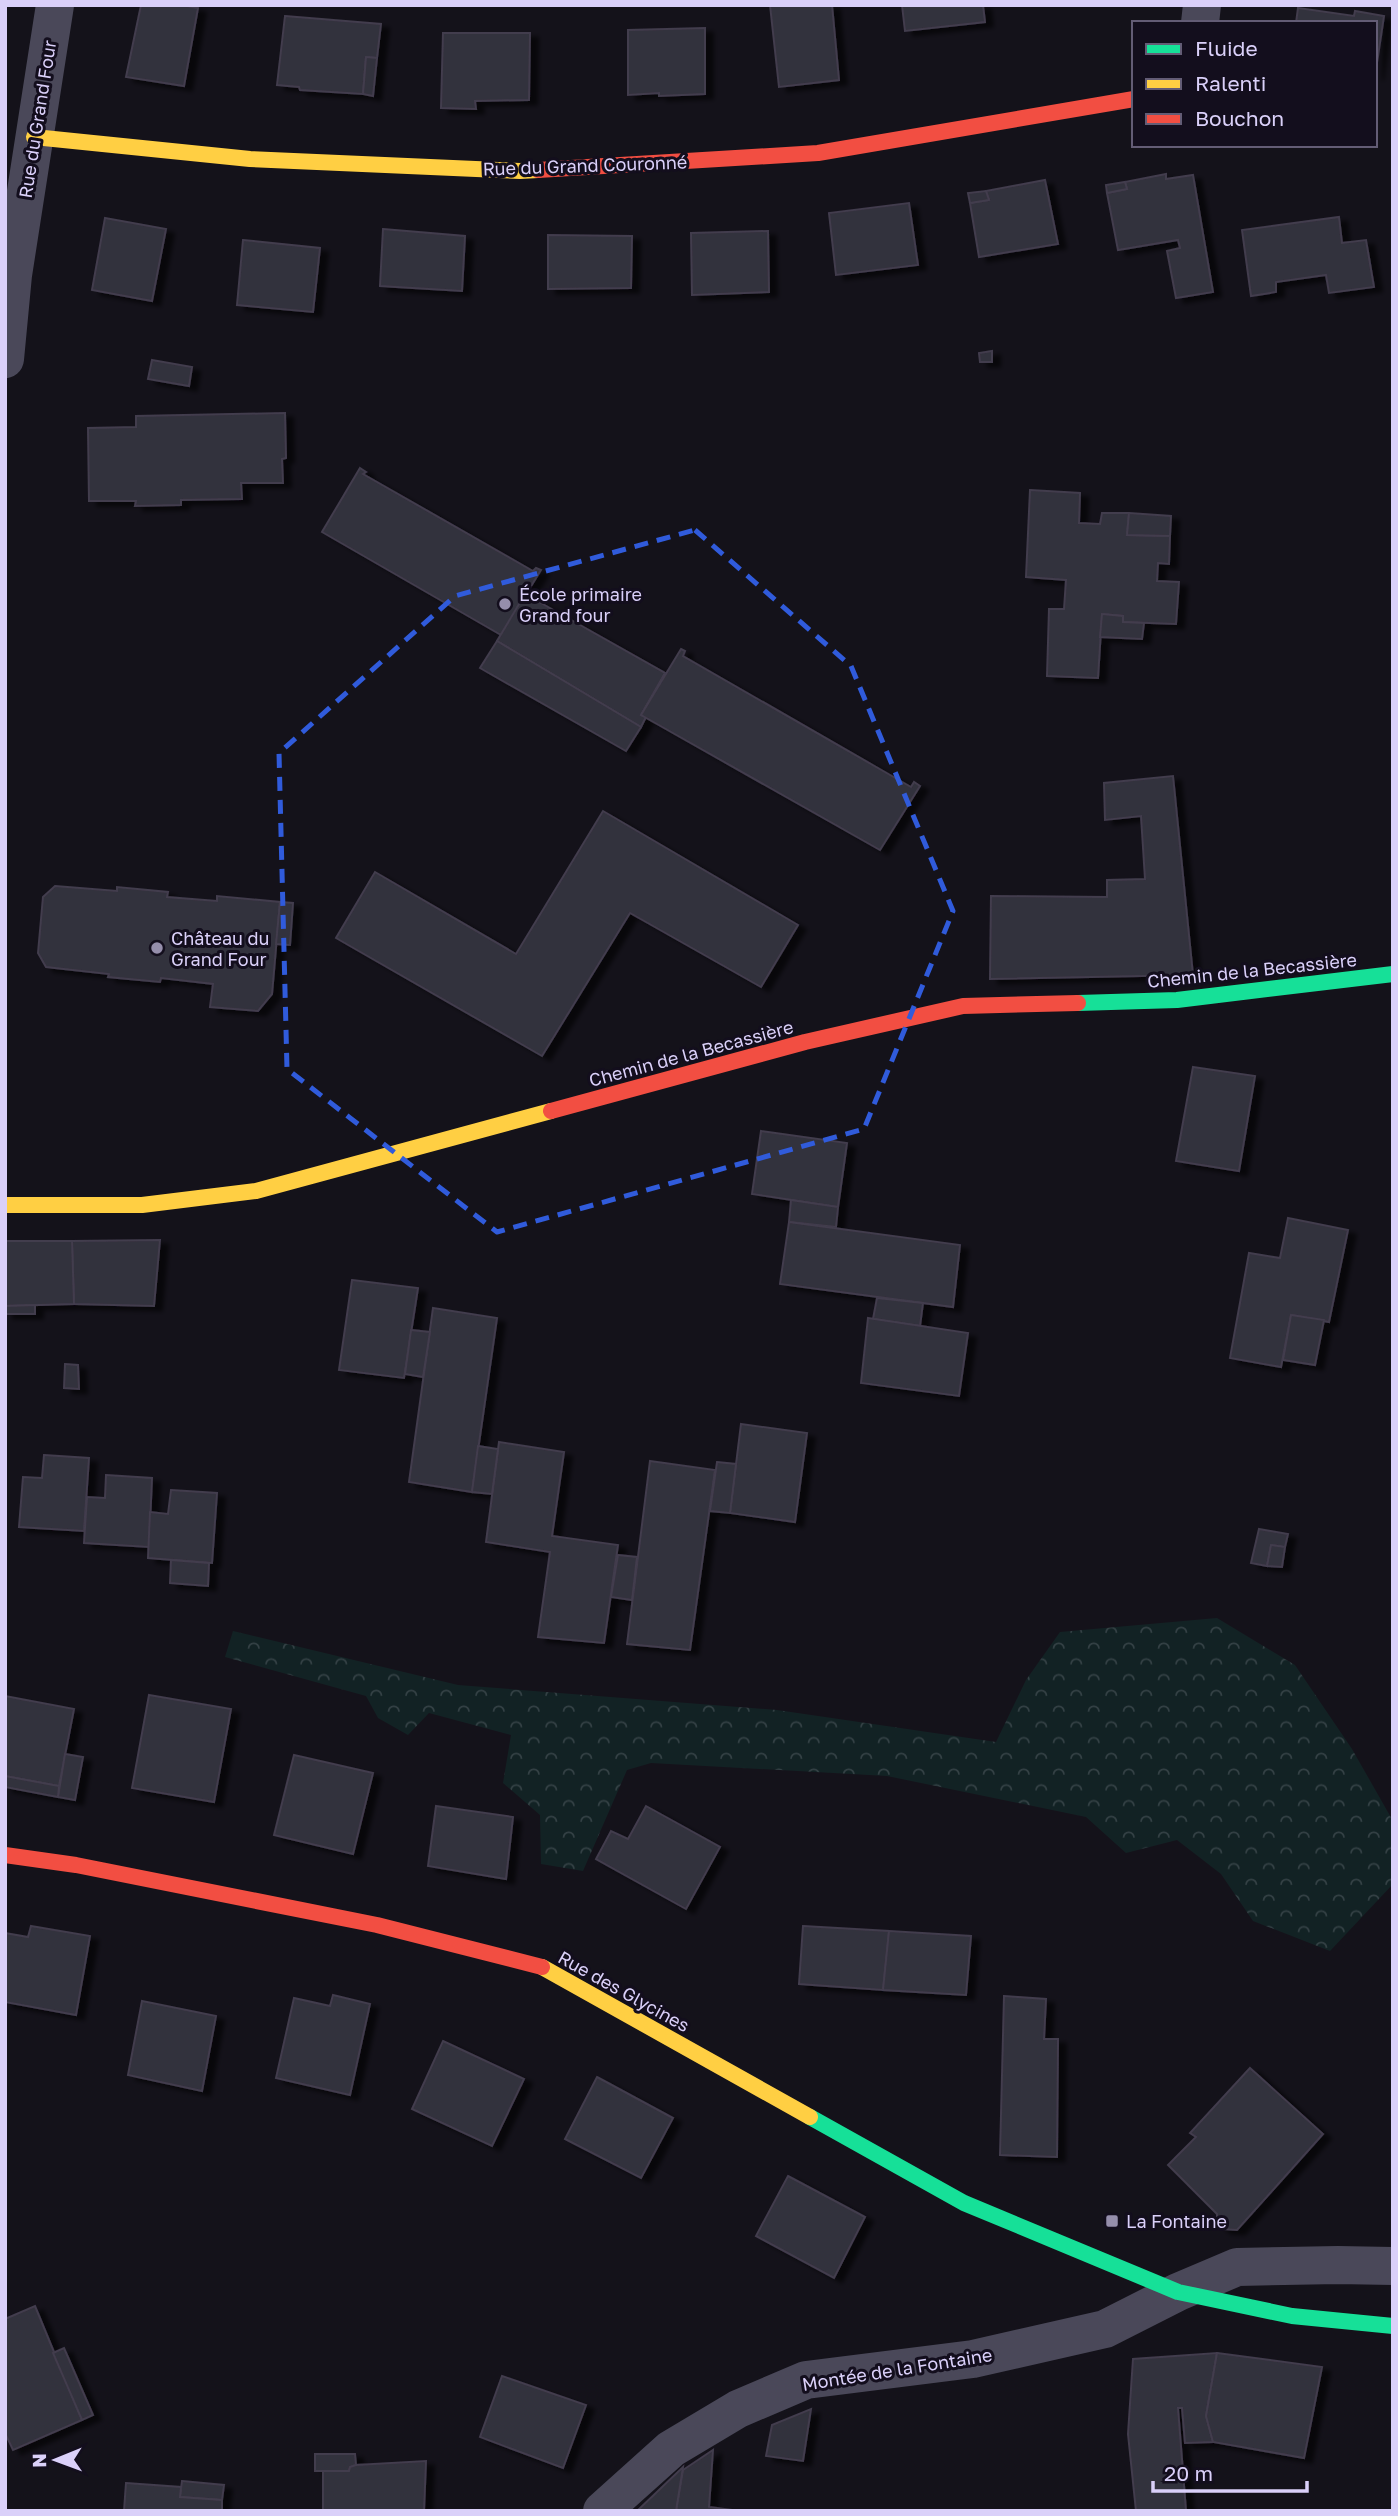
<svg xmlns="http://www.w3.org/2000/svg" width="1398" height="2516" font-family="'Golos Text',sans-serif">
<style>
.forest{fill:url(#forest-crowns)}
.building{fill:#33303c;stroke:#423c4d;stroke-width:2;filter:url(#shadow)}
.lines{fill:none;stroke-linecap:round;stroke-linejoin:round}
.street{stroke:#4a4859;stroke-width:38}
.fast{stroke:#16e098;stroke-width:16}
.slow{stroke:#ffcf43;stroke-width:16}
.jam{stroke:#f24e42;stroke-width:16}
.marked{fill:none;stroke:#305bdb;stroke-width:5;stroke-dasharray:14 9;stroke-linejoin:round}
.poi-dot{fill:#958eab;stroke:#130e1d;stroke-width:2.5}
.labels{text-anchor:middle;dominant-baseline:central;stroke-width:6;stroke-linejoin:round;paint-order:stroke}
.street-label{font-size:18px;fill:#dad0f9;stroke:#130e1d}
.poi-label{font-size:18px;fill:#dad0f9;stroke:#130e1d;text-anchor:start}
</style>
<defs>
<pattern id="forest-crowns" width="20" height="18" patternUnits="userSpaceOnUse" patternTransform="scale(1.75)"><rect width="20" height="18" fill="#122224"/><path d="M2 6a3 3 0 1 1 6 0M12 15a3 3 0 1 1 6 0" fill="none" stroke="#344145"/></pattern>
<filter id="shadow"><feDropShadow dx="8" dy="4.5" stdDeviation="2" flood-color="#0009"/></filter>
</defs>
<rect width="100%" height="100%" fill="#14121a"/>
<polygon class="forest" points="1217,1618 1295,1665 1352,1749 1393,1821 1393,1884 1330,1951 1253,1921 1221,1874 1177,1840 1126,1853 1086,1817 887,1776 651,1763 627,1770 583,1871 541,1864 540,1815 503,1783 511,1735 429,1713 408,1735 378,1718 366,1696 225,1657 233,1631 458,1685 777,1710 996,1742 1026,1680 1060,1632"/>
<g class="building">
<polygon points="141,5 181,5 198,8 184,86 126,77"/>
<polygon points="770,5 832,5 839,80 779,87"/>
<polygon points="902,5 983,5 985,22 905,31"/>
<polygon points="1298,8 1354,16 1355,11 1384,16 1375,76 1375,23 1296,23"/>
<polygon points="285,16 381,24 377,58 366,57 363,94 300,90 299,87 277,85"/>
<polygon points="705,28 705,94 659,96 659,93 628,95 628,30"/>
<polygon points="443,33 530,33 529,100 475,101 476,109 441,108"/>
<polygon points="366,57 377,58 373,96 363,94"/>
<polygon points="1166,174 1166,179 1193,175 1213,292 1176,298 1167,251 1180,248 1178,240 1118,250 1107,193 1127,189 1125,182"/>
<polygon points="1045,180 1058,244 979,257 970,203 989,200 986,191"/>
<polygon points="1125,182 1127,189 1107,193 1106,185"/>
<polygon points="986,191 989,200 970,203 968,193"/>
<polygon points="909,203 918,265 836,275 829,213"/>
<polygon points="1339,217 1342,243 1366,240 1374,287 1329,293 1326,275 1276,282 1276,292 1251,296 1242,230"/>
<polygon points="105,218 166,229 152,301 92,290"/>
<polygon points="383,229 465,236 462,291 380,286"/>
<polygon points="768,231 769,292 692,295 691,233"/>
<polygon points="548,235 632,236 631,288 548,289"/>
<polygon points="243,240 320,248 313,312 237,305"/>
<polygon points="992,351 992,362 980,362 979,353"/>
<polygon points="152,360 192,367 189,386 148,379"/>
<polygon points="285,413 286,458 282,459 283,483 241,483 242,499 181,500 181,505 135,506 136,501 89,501 88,428 136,427 136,416"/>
<polygon points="360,468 366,472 363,474 533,571 536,568 541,570 501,635 322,532"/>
<polygon points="1030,490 1080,493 1079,523 1100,524 1102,513 1129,513 1127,535 1170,536 1169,564 1158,563 1157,581 1179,582 1176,624 1123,622 1123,616 1102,614 1098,678 1047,676 1049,609 1064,609 1066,580 1026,577"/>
<polygon points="1129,513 1171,516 1170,536 1127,535"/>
<polygon points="525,594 665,673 641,715 646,717 641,727 497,641"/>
<polygon points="1102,614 1123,616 1123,622 1144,623 1142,639 1100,637"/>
<polygon points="497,641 641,727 626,751 480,668"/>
<polygon points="681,649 685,651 683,656 911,787 914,782 920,786 880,850 641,715"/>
<polygon points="1173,776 1193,975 990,979 991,896 1107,897 1107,880 1145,879 1141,816 1105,820 1104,783"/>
<polygon points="603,811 798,925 761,987 630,913 542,1056 336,938 375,872 516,954"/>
<polygon points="55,886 117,891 117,887 168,892 167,897 217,901 217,896 280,902 272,994 258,1011 210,1007 213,984 161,978 160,982 108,977 109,974 46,967 38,953 43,897"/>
<polygon points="280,902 293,903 290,945 276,944"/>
<polygon points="1193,1067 1255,1076 1239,1171 1176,1161"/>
<polygon points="761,1131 847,1143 838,1207 752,1194"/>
<polygon points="791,1200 838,1207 836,1227 789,1222"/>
<polygon points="1288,1218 1348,1230 1329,1322 1291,1315 1281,1367 1230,1358 1249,1253 1280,1258"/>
<polygon points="789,1222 960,1245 953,1307 780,1284"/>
<polygon points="160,1240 154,1306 74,1304 72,1241"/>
<polygon points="5,1241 72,1241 74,1304 5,1306"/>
<polygon points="352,1280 418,1288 404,1378 339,1370"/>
<polygon points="877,1298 923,1303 920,1326 873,1319"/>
<polygon points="35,1305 35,1314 5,1314 5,1306"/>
<polygon points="433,1308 497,1318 472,1492 409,1482"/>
<polygon points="1291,1315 1324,1320 1315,1365 1283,1360"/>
<polygon points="868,1318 968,1333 959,1396 861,1383"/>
<polygon points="411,1330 430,1332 423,1377 405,1374"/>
<polygon points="65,1364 78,1365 79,1389 64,1388"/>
<polygon points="741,1424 807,1433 795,1522 730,1513"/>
<polygon points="499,1442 564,1452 552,1536 618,1545 604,1643 538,1637 550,1552 486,1542"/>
<polygon points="478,1446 498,1449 492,1494 472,1492"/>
<polygon points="44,1455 89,1458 84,1531 19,1527 23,1477 42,1478"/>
<polygon points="650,1461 715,1470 690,1650 627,1644"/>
<polygon points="717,1462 736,1464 730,1513 710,1511"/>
<polygon points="106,1475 152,1478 149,1547 84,1543 87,1497 105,1498"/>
<polygon points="171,1490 217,1493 212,1563 148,1558 150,1512 168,1514"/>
<polygon points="1259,1529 1288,1534 1285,1547 1271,1545 1267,1566 1251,1563"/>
<polygon points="1271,1545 1285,1547 1282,1567 1267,1566"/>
<polygon points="618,1555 637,1557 632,1600 611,1597"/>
<polygon points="171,1560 209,1563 208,1586 170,1583"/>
<polygon points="149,1695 231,1709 214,1802 132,1788"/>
<polygon points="5,1696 74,1709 59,1786 5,1776"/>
<polygon points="65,1754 83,1757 75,1800 58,1797"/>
<polygon points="294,1755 373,1773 353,1854 274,1835"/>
<polygon points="5,1776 59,1786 58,1797 5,1787"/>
<polygon points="436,1806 513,1817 506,1879 428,1866"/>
<polygon points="646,1806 720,1847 686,1909 596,1859 611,1831 628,1839"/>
<polygon points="31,1926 90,1936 76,2015 5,2002 5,1933 28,1937"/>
<polygon points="803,1926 889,1931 883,1990 799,1984"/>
<polygon points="889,1931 971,1936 966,1995 883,1990"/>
<polygon points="333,1995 370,2004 350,2095 276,2078 294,1998 330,2006"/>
<polygon points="1004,1996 1046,1999 1044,2039 1058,2039 1057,2157 1000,2155"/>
<polygon points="142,2001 216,2016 202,2091 128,2075"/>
<polygon points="443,2041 524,2079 492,2146 412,2109"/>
<polygon points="1250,2068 1323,2134 1237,2230 1223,2229 1217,2223 1217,2214 1168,2165 1196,2137 1190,2133"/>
<polygon points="597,2077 673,2118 641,2178 565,2139"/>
<polygon points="788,2176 865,2217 834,2278 756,2236"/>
<polygon points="35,2306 82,2420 13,2450 5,2433 5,2319"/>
<polygon points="64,2348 93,2415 82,2420 53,2353"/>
<polygon points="1217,2353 1206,2416 1213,2442 1185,2443 1182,2408 1178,2408 1186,2511 1136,2511 1128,2434 1133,2359"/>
<polygon points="1217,2353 1322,2367 1304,2458 1213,2442 1206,2416"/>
<polygon points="502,2376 586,2405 563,2468 480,2437"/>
<polygon points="811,2409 803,2461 766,2456 772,2425"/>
<polygon points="713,2450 709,2507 740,2511 676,2511 683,2470"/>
<polygon points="315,2454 355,2454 356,2465 350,2467 349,2471 315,2471"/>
<polygon points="426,2461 424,2511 323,2511 323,2471 349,2471 350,2467 356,2465"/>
<polygon points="683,2467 676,2511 637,2511"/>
<polygon points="182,2481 224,2485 222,2500 180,2497"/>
<polygon points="126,2483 181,2487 180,2497 222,2500 222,2511 124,2511"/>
</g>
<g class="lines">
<g class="street">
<polyline points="1200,23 1202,5"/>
<polyline points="5,359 13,275 55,5"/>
<polyline points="602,2511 671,2449 738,2409 806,2380 973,2359 1105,2329 1178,2292 1237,2267 1338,2265 1393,2266"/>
</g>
<g class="fast">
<polyline points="1078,1003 1177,1000 1393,974"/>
<polyline points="810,2117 964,2203 1178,2292 1292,2316 1393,2326"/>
</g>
<g class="slow">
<polyline points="34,137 250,159 520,171 538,170"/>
<polyline points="5,1205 142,1205 256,1191 551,1111"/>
<polyline points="542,1967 810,2117"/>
</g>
<g class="jam">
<polyline points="538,170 818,153 1134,99"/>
<polyline points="551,1111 805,1042 963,1006 1078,1003"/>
<polyline points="5,1855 76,1865 377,1925 542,1967"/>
</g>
</g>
<path class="marked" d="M695,530L851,666L953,911L864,1129L497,1232L287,1069L279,753L455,596Z"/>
<g class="poi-dot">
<circle cx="505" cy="604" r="7"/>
<circle cx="157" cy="948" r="7"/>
<rect x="1105" y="2214" width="14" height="14" rx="3.5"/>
</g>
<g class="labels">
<g class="street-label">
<text transform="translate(37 119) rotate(-81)">Rue du Grand Four</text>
<text transform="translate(585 165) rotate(-2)">Rue du Grand Couronné</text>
<text transform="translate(1252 970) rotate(-6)">Chemin de la Becassière</text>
<text transform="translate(691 1053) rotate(-15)">Chemin de la Becassière</text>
<text transform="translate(624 1991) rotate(29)">Rue des Glycines</text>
<text transform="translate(897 2369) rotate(-9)">Montée de la Fontaine</text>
</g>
<g class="poi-label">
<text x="519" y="594">École primaire<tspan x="519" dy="21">Grand four</tspan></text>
<text x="171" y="938">Château du<tspan x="171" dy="21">Grand Four</tspan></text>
<text x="1126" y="2221">La Fontaine</text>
</g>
</g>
<rect width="1398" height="2516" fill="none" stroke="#dad0f9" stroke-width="14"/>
<rect x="1132" y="21" width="245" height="126" fill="#130e1d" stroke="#635c75" stroke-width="2"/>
<rect x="1146" y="44" width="35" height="10" fill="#16e098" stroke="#635c75" stroke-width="2"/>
<text x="1195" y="56" font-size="21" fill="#dad0f9">Fluide</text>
<rect x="1146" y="79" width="35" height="10" fill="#ffcf43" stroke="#635c75" stroke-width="2"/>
<text x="1195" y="91" font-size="21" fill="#dad0f9">Ralenti</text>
<rect x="1146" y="114" width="35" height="10" fill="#f24e42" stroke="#635c75" stroke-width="2"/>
<text x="1195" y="126" font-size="21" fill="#dad0f9">Bouchon</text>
<g transform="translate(56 2460) rotate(269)" stroke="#130e1d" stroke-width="5" paint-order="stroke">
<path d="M0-5L12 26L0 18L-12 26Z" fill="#dad0f9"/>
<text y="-10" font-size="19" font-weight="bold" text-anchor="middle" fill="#dad0f9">N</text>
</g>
<path d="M1153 2481v10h154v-10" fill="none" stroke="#dad0f9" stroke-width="3.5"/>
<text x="1164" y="2481" font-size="21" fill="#dad0f9" stroke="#130e1d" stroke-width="5" paint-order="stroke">20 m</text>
</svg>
